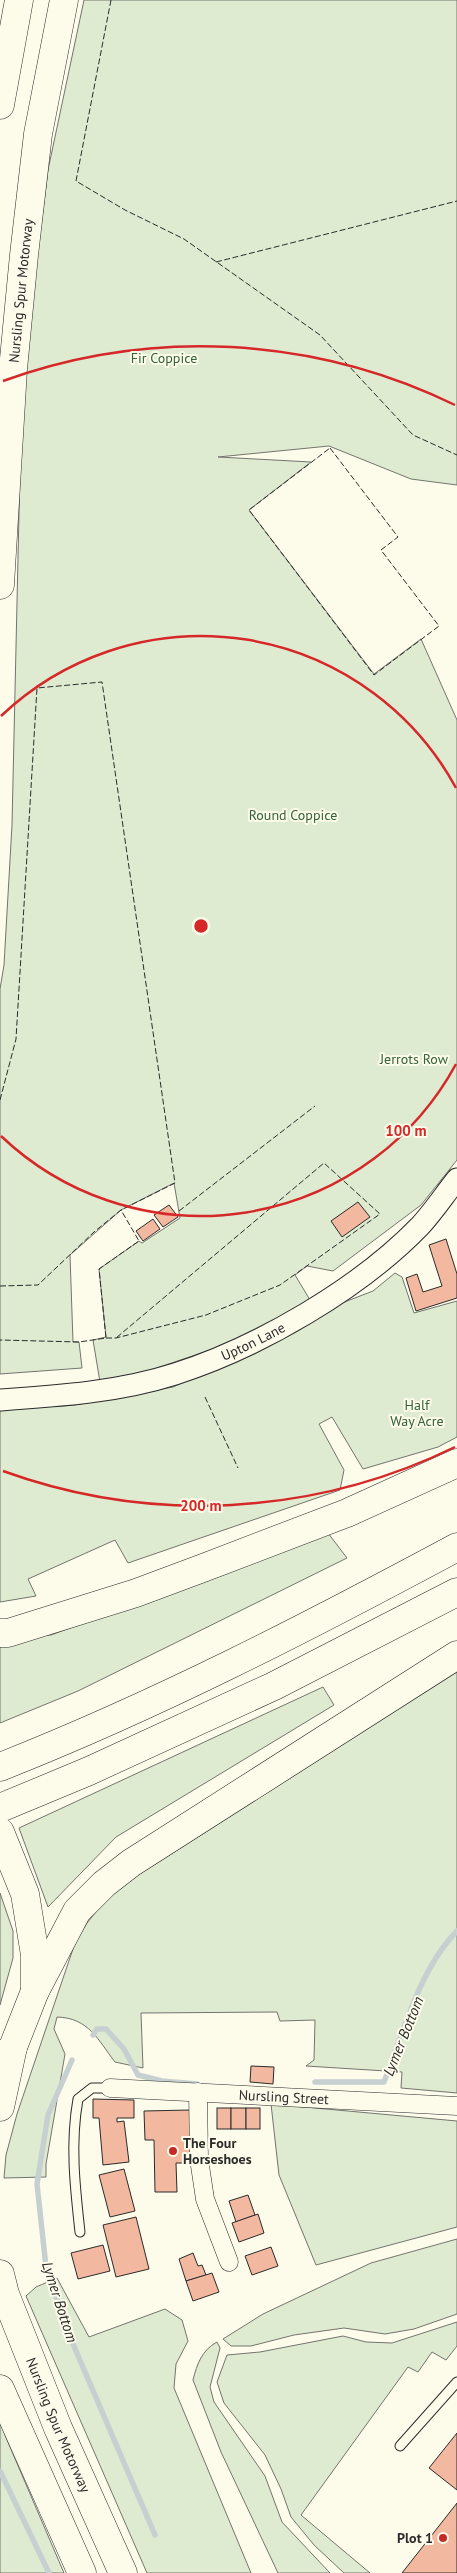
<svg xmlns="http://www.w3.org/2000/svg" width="457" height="2573" font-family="'PT Sans',sans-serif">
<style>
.green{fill:#deebd1;stroke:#74746e}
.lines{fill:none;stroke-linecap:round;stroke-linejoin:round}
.stream{stroke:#c7d0d0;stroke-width:5.5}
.building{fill:#f2b8a0;stroke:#2b2b2b}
.service-casing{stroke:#2b2b2b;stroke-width:11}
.minor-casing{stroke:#2b2b2b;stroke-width:19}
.tertiary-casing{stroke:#2b2b2b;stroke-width:23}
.motorway-casing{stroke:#2b2b2b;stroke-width:29}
.service{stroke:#fdfbea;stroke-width:9}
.minor{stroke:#fdfbea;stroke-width:18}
.tertiary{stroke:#fdfbea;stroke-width:21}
.motorway{stroke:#fdfbea;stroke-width:28}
.fence{stroke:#2b2b2b;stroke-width:1;stroke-dasharray:6 2.5;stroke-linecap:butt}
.ring{fill:none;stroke:#d62828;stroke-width:2.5}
.poi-dot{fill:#c62828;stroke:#fdfbea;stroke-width:2}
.labels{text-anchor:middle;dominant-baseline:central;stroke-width:4;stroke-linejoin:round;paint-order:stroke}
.street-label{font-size:14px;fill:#2b2b2b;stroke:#fdfbea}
.park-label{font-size:14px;fill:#34623c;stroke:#fdfbea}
.poi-label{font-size:14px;font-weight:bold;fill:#2b2b2b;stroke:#fdfbea;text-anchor:start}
.water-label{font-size:15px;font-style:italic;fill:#2b2b2b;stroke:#fdfbea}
.centre{fill:#d62828;stroke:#fdfbea;stroke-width:2.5}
.ring-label{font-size:15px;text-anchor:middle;font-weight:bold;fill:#d62828;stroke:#fdfbea;stroke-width:4;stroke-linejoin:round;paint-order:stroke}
</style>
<rect width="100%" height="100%" fill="#fdfbea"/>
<g class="green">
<polygon points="84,0 457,0 457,485 411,479 329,446 218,457 311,462 249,510 374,674 421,639 457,720 457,1160 421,1205 333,1271 307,1266 295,1275 310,1300 240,1340 124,1379 100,1382 93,1340 106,1337 99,1269 139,1241 142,1243 180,1218 174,1183 121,1210 70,1255 73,1342 79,1342 82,1368 0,1374 0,989 4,965 12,825 22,380 48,170"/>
<polygon points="395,1273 402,1277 414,1313 457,1301 457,1437 438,1447 363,1469 332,1417 319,1424 344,1470 340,1490 128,1563 115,1540 28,1579 36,1596 0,1602 0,1409 75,1405 173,1387 263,1347 334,1306 373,1291"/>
<polygon points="328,1533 347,1558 78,1691 0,1723 0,1637 51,1635"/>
<path d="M457,1672V2093L401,2088L402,2072L306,2066L314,2060L315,2020L280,2021L277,2012L141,2013L143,2068L115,2062C98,2040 89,2018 57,2017L54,2029L65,2054L46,2164V2177L4,2178L6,2155L17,2114L75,1943L87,1923L113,1891Z"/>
<polygon points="323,1687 334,1705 116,1837 48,1907 19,1828"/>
<polygon points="0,1893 13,1931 13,1958 0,2005"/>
<polygon points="271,2104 457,2121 457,2227 316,2265 279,2175"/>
<polygon points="457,2239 457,2314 414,2329 385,2334 344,2328 294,2335 251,2346 231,2346 223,2339 263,2314 371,2263"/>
<polygon points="57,2278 89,2337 165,2309 182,2320 188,2341 176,2364 174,2388 251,2573 147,2573 26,2296 36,2287"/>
<polygon points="457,2322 457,2346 446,2360 432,2352 418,2372 408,2367 301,2515 370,2573 344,2573 314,2545 291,2517 281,2489 265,2455 224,2403 217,2382 227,2355 260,2352 343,2336 366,2342 392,2343"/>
<path d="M217,2342L220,2348L210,2387L214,2402L265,2476L282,2522L330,2573H278L221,2452L193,2380C197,2364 202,2350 217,2342Z"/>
<polygon points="0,2423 7,2440 64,2573 0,2573"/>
</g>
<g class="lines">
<g class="stream">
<polyline points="93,2035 97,2029 106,2029 124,2049 138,2075 162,2081 197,2084"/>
<polyline points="72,2060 48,2115 37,2184 46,2267 70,2337 155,2535"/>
<path d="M315,2082H384C403,2033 420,1968 457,1931"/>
<polyline points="0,2471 49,2573"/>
</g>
</g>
<g class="building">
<polygon points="358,1202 370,1217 342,1237 331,1221"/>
<polygon points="169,1205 178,1217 163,1227 154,1215"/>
<polygon points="153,1219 160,1229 143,1241 136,1231"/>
<polygon points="446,1239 457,1274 457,1298 416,1311 406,1278 417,1274 423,1292 442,1286 429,1245"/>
<polygon points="251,2066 274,2067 273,2084 250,2082"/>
<polygon points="93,2099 134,2100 134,2118 117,2118 117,2122 124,2121 129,2162 103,2165 99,2118 93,2118"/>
<rect x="217" y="2108" width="14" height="21"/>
<rect x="231" y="2108" width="15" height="21"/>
<rect x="246" y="2108" width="14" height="21"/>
<polygon points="190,2110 191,2163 176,2163 177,2192 155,2192 154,2140 145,2140 144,2111"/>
<polygon points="124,2169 135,2211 110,2217 99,2175"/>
<polygon points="248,2195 255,2215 236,2222 229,2201"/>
<polygon points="258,2214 264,2233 239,2242 232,2223"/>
<polygon points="136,2217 149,2269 116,2277 103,2225"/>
<polygon points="103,2245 110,2271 78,2279 71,2253"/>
<polygon points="271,2247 278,2266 252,2275 245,2256"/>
<polygon points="193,2253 198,2266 202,2265 206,2275 186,2281 179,2259"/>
<polygon points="212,2273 219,2292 193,2301 186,2281"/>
<polygon points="457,2433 457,2490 429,2468"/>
<polygon points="457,2503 457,2573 402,2573"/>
</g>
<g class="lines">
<g class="service-casing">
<g id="service">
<path d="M80,2232C75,2187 70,2144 78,2099L92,2088H110"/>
<polyline points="400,2446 457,2382"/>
</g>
</g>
<g class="minor-casing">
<g id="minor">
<path id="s1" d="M110,2088L457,2106"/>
<polyline points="198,2092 199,2159 205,2199 229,2262"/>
</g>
</g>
<g class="tertiary-casing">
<g id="tertiary">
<path id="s2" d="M0,1400C59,1396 119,1392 175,1374C259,1347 359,1289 420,1226C433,1212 445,1194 457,1179"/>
</g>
</g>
<g class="motorway-casing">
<g id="motorway">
<polyline points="0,105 19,0"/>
<path id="s3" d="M0,585L13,369L24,255L38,134L64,0"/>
<polyline points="0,1633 8,1633 136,1593 203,1568 347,1513 457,1463"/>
<path d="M0,1767C157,1705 308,1627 457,1547"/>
<polyline points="0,1808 89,1771 274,1686 457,1592"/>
<polyline points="0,1832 25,1894 35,1955 35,1991 13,2047 0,2060"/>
<polyline points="35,1991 77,1911 104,1884 131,1863 457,1655"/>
<polyline points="0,2107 13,2047"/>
<path id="s4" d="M0,2274L5,2294L58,2428L123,2573"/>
<polyline points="0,2389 82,2573"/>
</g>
</g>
<use href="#service" class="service"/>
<use href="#minor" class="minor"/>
<use href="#tertiary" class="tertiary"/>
<use href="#motorway" class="motorway"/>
<g class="fence">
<polyline points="111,0 76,181 125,210 184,239 320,335 413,435 457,455"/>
<polyline points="216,262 457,201"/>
<polygon points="330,448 398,537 381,550 439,626 374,675 249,510"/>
<polyline points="0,1100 16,1039 37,688 102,682 175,1183 121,1210"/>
<polyline points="179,1211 315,1106"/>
<polyline points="0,1286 38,1285 94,1232 121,1210 139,1241 99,1269 106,1338 79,1342 0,1340"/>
<polyline points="106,1338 116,1338 206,1315 280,1285 380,1214 324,1163 116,1338"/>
<polyline points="205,1397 238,1468"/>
</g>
</g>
<g class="ring">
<path d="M456 1064A290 290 0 0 1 1 1136M1 716A290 290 0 0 1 456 788"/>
<path d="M455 1447A580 580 0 0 1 3 1471M3 381A580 580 0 0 1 455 405"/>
</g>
<g class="poi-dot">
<circle cx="173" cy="2151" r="5"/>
<circle cx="443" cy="2538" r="5"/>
</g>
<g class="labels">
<g class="street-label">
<text stroke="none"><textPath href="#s3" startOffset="295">Nursling Spur Motorway</textPath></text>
<text stroke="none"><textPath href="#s2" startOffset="262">Upton Lane</textPath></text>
<text stroke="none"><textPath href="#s1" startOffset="174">Nursling Street</textPath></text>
<text stroke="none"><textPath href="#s4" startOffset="162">Nursling Spur Motorway</textPath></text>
</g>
<g class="park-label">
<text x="164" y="358">Fir Coppice</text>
<text x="293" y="815">Round Coppice</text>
<text x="414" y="1059">Jerrots Row</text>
<text x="417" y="1405">Half<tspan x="417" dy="16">Way Acre</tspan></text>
</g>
<g class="poi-label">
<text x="183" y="2143">The Four<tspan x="183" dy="16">Horseshoes</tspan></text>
<text x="433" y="2538" text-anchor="end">Plot 1</text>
</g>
<g class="water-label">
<text transform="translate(403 2036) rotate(-68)">Lymer Bottom</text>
<text transform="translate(60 2302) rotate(72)">Lymer Bottom</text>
</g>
</g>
<circle cx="201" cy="926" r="8" class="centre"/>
<g class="ring-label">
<text x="406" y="1136">100 m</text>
<text x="201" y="1511">200 m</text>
</g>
</svg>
